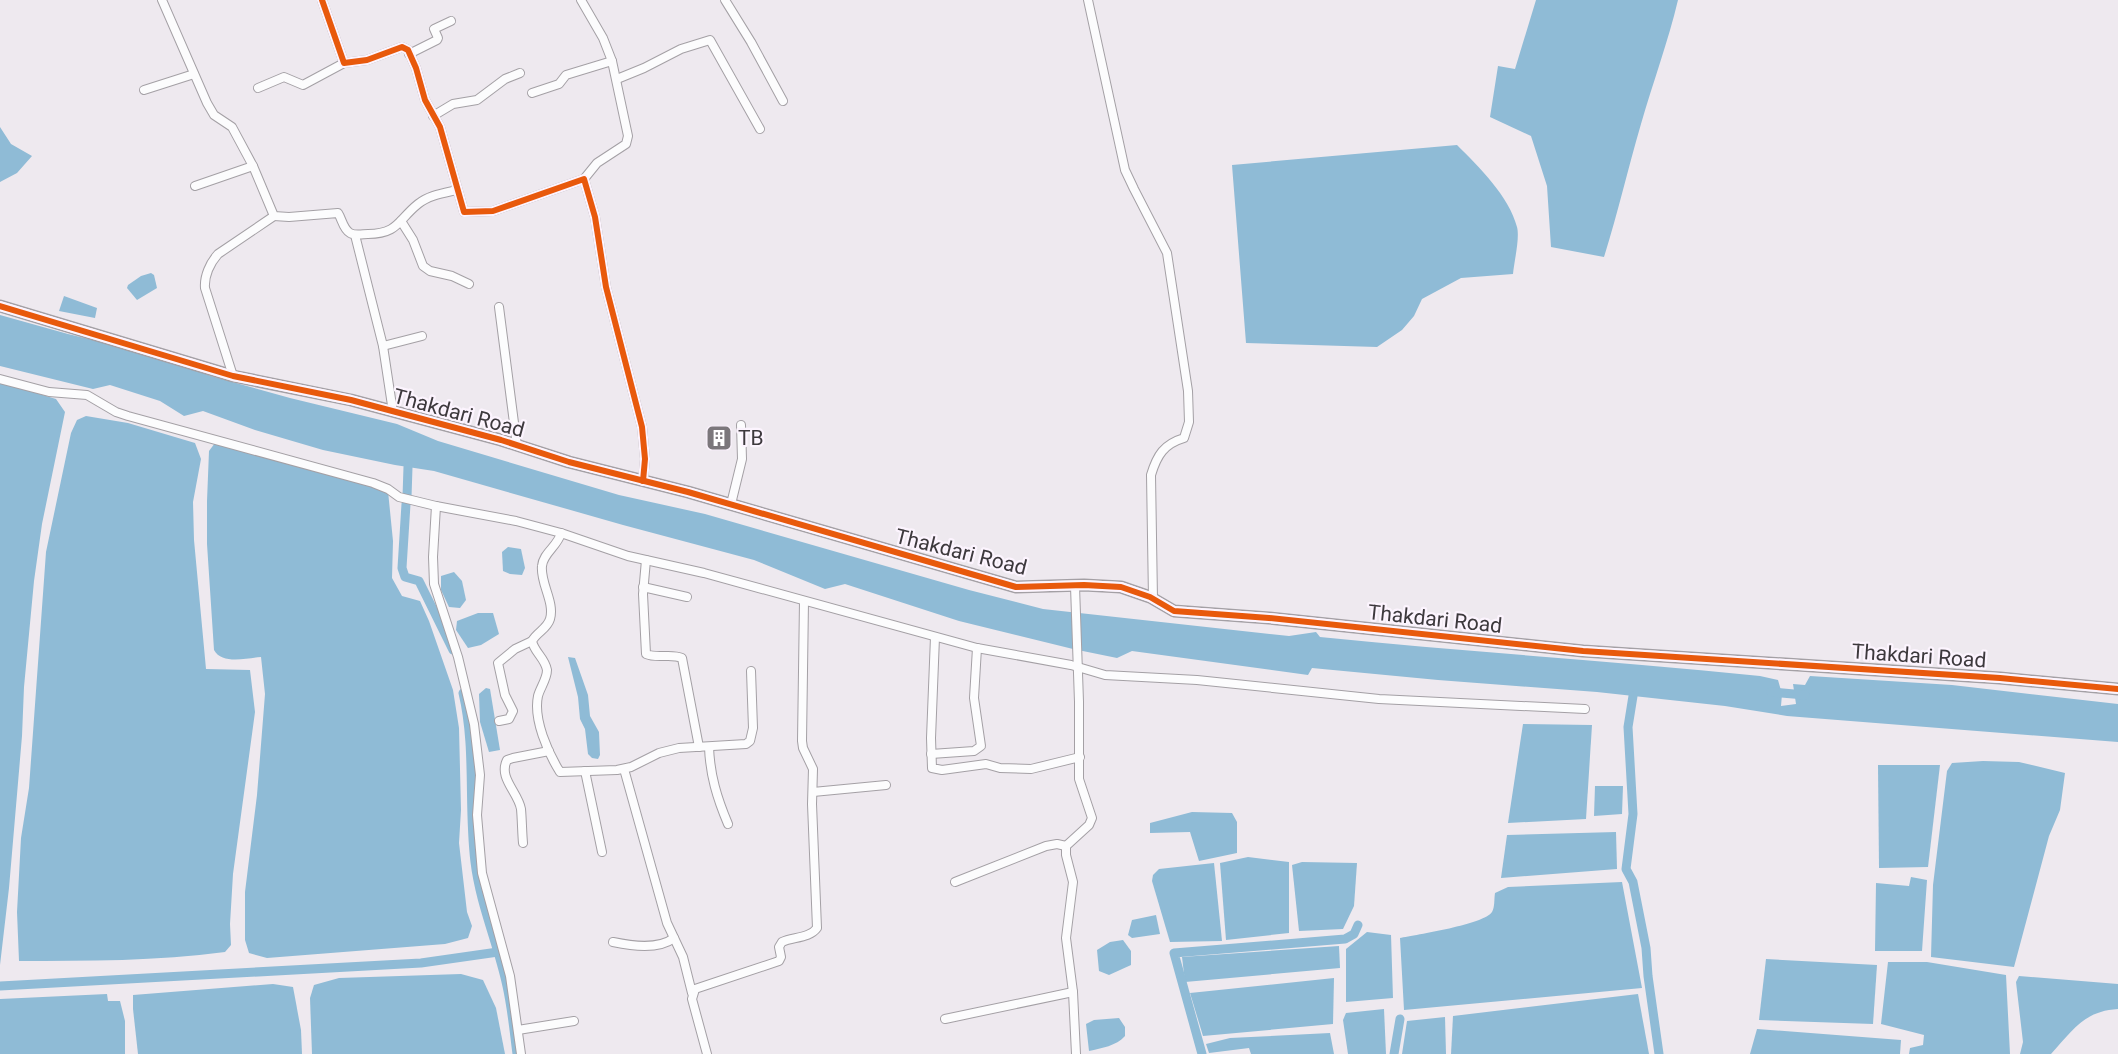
<svg xmlns="http://www.w3.org/2000/svg" width="2118" height="1054" font-family="Roboto,sans-serif">
<style>
.water{fill:#8fbbd6}
.lines{fill:none;stroke-linecap:round;stroke-linejoin:round}
.canal{stroke:#8fbbd6;stroke-width:9}
.street-casing{stroke:#a4a0a5;stroke-width:10}
.secondary-casing{stroke:#a4a0a5;stroke-width:13}
.street{stroke:#fcfcfd;stroke-width:8}
.secondary{stroke:#f3f0f3;stroke-width:10}
.cycleway-casing{stroke:#fcf4fe;stroke-width:10}
.cycleway{stroke:#e8590c;stroke-width:6}
.labels{text-anchor:middle;dominant-baseline:central;stroke-width:4.5;stroke-linejoin:round;paint-order:stroke}
.street-label{font-size:21px;fill:#3d393d;stroke:#fcf4fe}
.poi-label{font-size:21px;fill:#3d393d;stroke:#fcf4fe;text-anchor:start}
</style>
<rect width="100%" height="100%" fill="#eee9ef"/>
<g class="water">
<path d="M1536,0H1678C1668,42 1653,82 1641,124C1628,168 1618,213 1604,257L1551,247L1547,186L1531,136L1490,117L1498,66L1515,69Z"/>
<polygon points="0,127 11,144 32,156 17,173 0,182"/>
<path d="M1457,145C1479,167 1509,196 1517,227C1520,238 1514,262 1513,274L1461,278L1422,299L1414,316L1402,330L1377,347L1246,343L1232,165Z"/>
<polygon points="151,273 154,275 157,288 137,300 127,288 128,285 141,276"/>
<polygon points="64,296 97,308 95,318 59,311"/>
<path d="M0,315L68,334L155,355L211,376L290,398L397,424L438,441L619,495L705,514L969,590L1043,609L1289,636L1316,632L1320,637C1467,652 1613,661 1760,676L1778,680L1782,694L1781,706L1796,704L1793,684L1805,685L1810,676L1952,685L2118,704V742L1787,716L1725,706L1597,692L1438,680L1312,668L1308,675L1132,651L1117,658L1073,649L959,621L845,584L825,589L754,560L623,525L434,471L395,465L323,450L255,430L203,411L184,416L160,401L110,385L93,389L0,366Z"/>
<polygon points="0,382 56,399 65,412 42,524 34,581 24,687 22,736 9,888 0,965"/>
<path d="M86,416L128,423L195,443L201,459L193,502L194,540L206,669L250,670L255,712L233,874L230,924L231,945L225,952C157,961 88,961 19,961L17,912L21,838L29,788L46,552L71,433L77,420Z"/>
<path d="M215,443L329,473L388,491L393,541L392,578L402,596L420,601L429,621L453,690L459,728L461,810L459,843L467,912L472,926L468,938L445,944L267,958L249,953L245,940V892L257,795L265,694L261,657C247,658 222,665 214,650L207,544V501L209,451Z"/>
<polygon points="508,547 521,549 525,568 522,575 510,574 503,571 502,552"/>
<polygon points="454,572 462,581 466,600 460,608 449,607 441,590 441,576"/>
<polygon points="478,613 493,613 499,634 481,645 468,648 456,630 457,621"/>
<polygon points="568,657 575,658 588,695 590,716 599,732 600,755 598,759 592,758 588,754 585,729 580,719 578,697"/>
<polygon points="486,688 490,689 500,750 489,752 480,722 479,694"/>
<polygon points="1523,724 1592,725 1586,819 1508,823"/>
<polygon points="1983,761 2019,762 2065,773 2060,810 2049,836 2014,967 1931,957 1933,885 1947,771 1952,763"/>
<polygon points="1878,765 1940,765 1928,867 1879,868"/>
<polygon points="1595,786 1623,786 1622,814 1594,816"/>
<polygon points="1192,812 1232,813 1237,822 1237,853 1199,861 1190,832 1150,833 1150,823"/>
<polygon points="1616,832 1617,869 1501,878 1507,835"/>
<polygon points="1248,857 1289,862 1289,933 1226,940 1220,863"/>
<polygon points="1302,862 1357,863 1354,906 1343,929 1299,931 1292,865"/>
<polygon points="1214,863 1222,941 1170,942 1152,881 1153,875 1159,869"/>
<polygon points="1911,877 1927,880 1922,951 1875,951 1876,883 1909,886"/>
<path d="M1622,882L1642,988L1404,1010L1400,938C1416,935 1485,924 1492,912C1495,907 1494,899 1495,893L1508,887Z"/>
<polygon points="1156,915 1160,934 1132,938 1128,935 1132,920"/>
<polygon points="1367,932 1391,935 1393,998 1346,1002 1346,949"/>
<polygon points="1123,940 1131,951 1131,965 1109,975 1099,971 1097,950 1110,942"/>
<polygon points="1339,946 1340,968 1185,982 1182,957"/>
<polygon points="1766,959 1877,965 1873,1024 1759,1020"/>
<polygon points="1888,962 1927,962 2006,975 2010,1054 1909,1054 1910,1048 1923,1045 1924,1035 1881,1024"/>
<polygon points="461,974 483,980 496,1008 505,1054 312,1054 310,998 314,985 339,978"/>
<path d="M2019,976L2118,984V1009C2084,1011 2073,1030 2051,1054H2020L2023,1042L2016,982Z"/>
<polygon points="1334,978 1333,1024 1203,1036 1190,993"/>
<polygon points="273,984 293,987 301,1030 302,1054 138,1054 133,1009 133,995"/>
<polygon points="107,994 108,1001 120,1001 125,1021 125,1054 0,1054 0,999"/>
<polygon points="1638,994 1649,1054 1451,1054 1453,1016"/>
<polygon points="1384,1009 1386,1054 1348,1054 1343,1020 1346,1013"/>
<polygon points="1445,1017 1446,1054 1402,1054 1407,1021"/>
<path d="M1119,1018L1125,1027V1036C1116,1046 1102,1048 1089,1051L1086,1024L1094,1020Z"/>
<polygon points="1757,1029 1901,1040 1900,1054 1750,1054"/>
<polygon points="1330,1033 1334,1054 1251,1054 1249,1048 1209,1053 1206,1044 1230,1038"/>
</g>
<g class="lines">
<g class="canal">
<polyline points="407,497 408,467"/>
<polyline points="406,504 402,568 405,577 419,581 453,650"/>
<polyline points="1771,692 1805,695"/>
<path d="M463,693C476,748 468,805 475,862C480,904 498,944 507,986C512,1008 514,1031 517,1054"/>
<polyline points="1633,696 1628,727 1633,814 1626,869 1633,882 1646,948 1648,976 1659,1054"/>
<polyline points="0,986 421,963 498,952"/>
<polyline points="1202,1054 1174,953 1345,939 1354,934 1358,925"/>
<polyline points="1394,1054 1400,1019"/>
</g>
<g class="street-casing">
<g id="street">
<path d="M162,0L207,103L214,115L232,127L253,166L274,216L289,217L338,213C342,219 343,229 350,233C355,236 363,234 368,234C398,234 398,220 418,204C429,195 444,193 457,190"/>
<polyline points="322,0 344,63 367,60 402,47 408,50 416,68 425,100 440,127 464,212 493,211 584,179 595,217 606,287 642,427 645,459 643,481"/>
<polyline points="581,0 603,38 612,61 628,136 626,144 597,163 584,179"/>
<polyline points="725,0 751,42 783,101"/>
<path d="M1088,0L1125,170L1134,189L1167,253L1188,391L1189,422L1184,438C1164,444 1157,455 1151,475L1153,599"/>
<polyline points="409,54 437,40 438,38 434,29 451,21"/>
<polyline points="617,79 644,68 681,49 710,40 760,129"/>
<polyline points="258,88 284,77 303,85 344,63"/>
<polyline points="144,90 194,74"/>
<polyline points="532,93 559,84 566,75 612,61"/>
<polyline points="433,116 453,104 477,100 505,79 520,73"/>
<polyline points="195,186 253,166"/>
<polyline points="401,221 413,240 423,266 430,271 452,276 469,284"/>
<polyline points="355,235 383,346 393,412"/>
<polyline points="499,307 517,446"/>
<polyline points="383,346 422,336"/>
<path d="M233,376L205,288C204,276 210,263 218,254L274,216"/>
<polyline points="0,379 49,392 87,395 116,412 128,416 373,483 388,489 399,497 436,506 516,521 561,533 628,556 704,573 977,648 1071,665 1105,675 1197,680 1379,699 1585,709"/>
<polyline points="731,504 742,459 741,425"/>
<polyline points="436,506 433,557 434,584 458,657 474,724 480,775 477,815 482,873 510,976 521,1054"/>
<path d="M561,533C558,546 543,553 542,566C540,583 555,602 550,619C547,629 537,632 532,641C534,652 545,658 547,670C547,679 540,688 538,696C533,719 548,753 560,772L617,770L631,767L659,753L679,748L746,744L750,741L753,728L751,671"/>
<path d="M646,560L643,594L646,654C657,659 671,653 682,658L699,747"/>
<polyline points="1075,586 1079,702 1079,779 1092,818 1089,825 1066,846 1066,855 1073,882 1066,938 1073,992 1076,1054"/>
<polyline points="643,587 687,597"/>
<polyline points="935,637 931,738 932,768 942,770 986,764 1000,768 1031,769 1080,757"/>
<polyline points="499,721 509,719 513,711 505,695 498,663 515,649 532,641"/>
<path d="M709,747C710,775 717,798 728,824"/>
<polyline points="931,754 974,751 981,746 974,698 977,648"/>
<polyline points="624,769 667,923 683,957 692,993"/>
<polyline points="585,771 602,852"/>
<polyline points="813,792 886,785"/>
<path d="M523,843C522,832 522,820 521,809C518,792 498,778 507,760L513,758L549,751"/>
<polyline points="955,882 1046,846 1057,844 1066,846"/>
<path d="M613,942C632,946 658,950 674,938"/>
<polyline points="945,1019 1073,992"/>
<polyline points="518,1030 574,1021"/>
<path d="M707,1054L692,999L695,989L779,961L781,957L779,947L782,942C793,937 810,938 817,928L812,804L813,769L803,748L802,741L804,601"/>
</g>
</g>
<g class="secondary-casing">
<polyline id="secondary" points="0,306 233,376 351,400 501,440 569,462 688,492 1016,587 1084,585 1121,587 1150,597 1174,611 1269,618 1583,651 2000,678 2118,689"/>
</g>
<use href="#street" class="street"/>
<use href="#secondary" class="secondary"/>
<g class="cycleway-casing">
<g id="cycleway">
<polyline points="322,0 344,63 367,60 402,47 408,50 416,68 425,100 440,127 464,212 493,211 584,179 595,217 606,287 642,427 645,459 643,481"/>
<polyline points="0,306 233,376 351,400 501,440 569,462 688,492 1016,587 1084,585 1121,587 1150,597 1174,611 1269,618 1583,651 2000,678 2118,689"/>
</g>
</g>
<use href="#cycleway" class="cycleway"/>
</g>
<defs>
<g id="building-square" transform="scale(1.35)"><rect x="-9" y="-9" width="18" height="18" rx="4" fill="#7b777b" stroke="#fcf4fe"/><path d="M-4-6H4V6H1V3H-1V6H-4ZM-2.5-4.3h1.7v1.8h-1.7ZM.8-4.3h1.7v1.8H.8ZM-2.5-1h1.7V.8h-1.7ZM.8-1h1.7V.8H.8Z" fill="#fff"/></g>
</defs>
<g fill-rule="evenodd">
<use href="#building-square" x="719" y="438"/>
</g>
<g class="labels">
<g class="street-label">
<text transform="translate(459 413) rotate(15)">Thakdari Road</text>
<text transform="translate(961 552) rotate(14)">Thakdari Road</text>
<text transform="translate(1435 619) rotate(6)">Thakdari Road</text>
<text transform="translate(1919 656) rotate(4)">Thakdari Road</text>
</g>
<g class="poi-label">
<text x="738" y="438">TB</text>
</g>
</g>
</svg>
